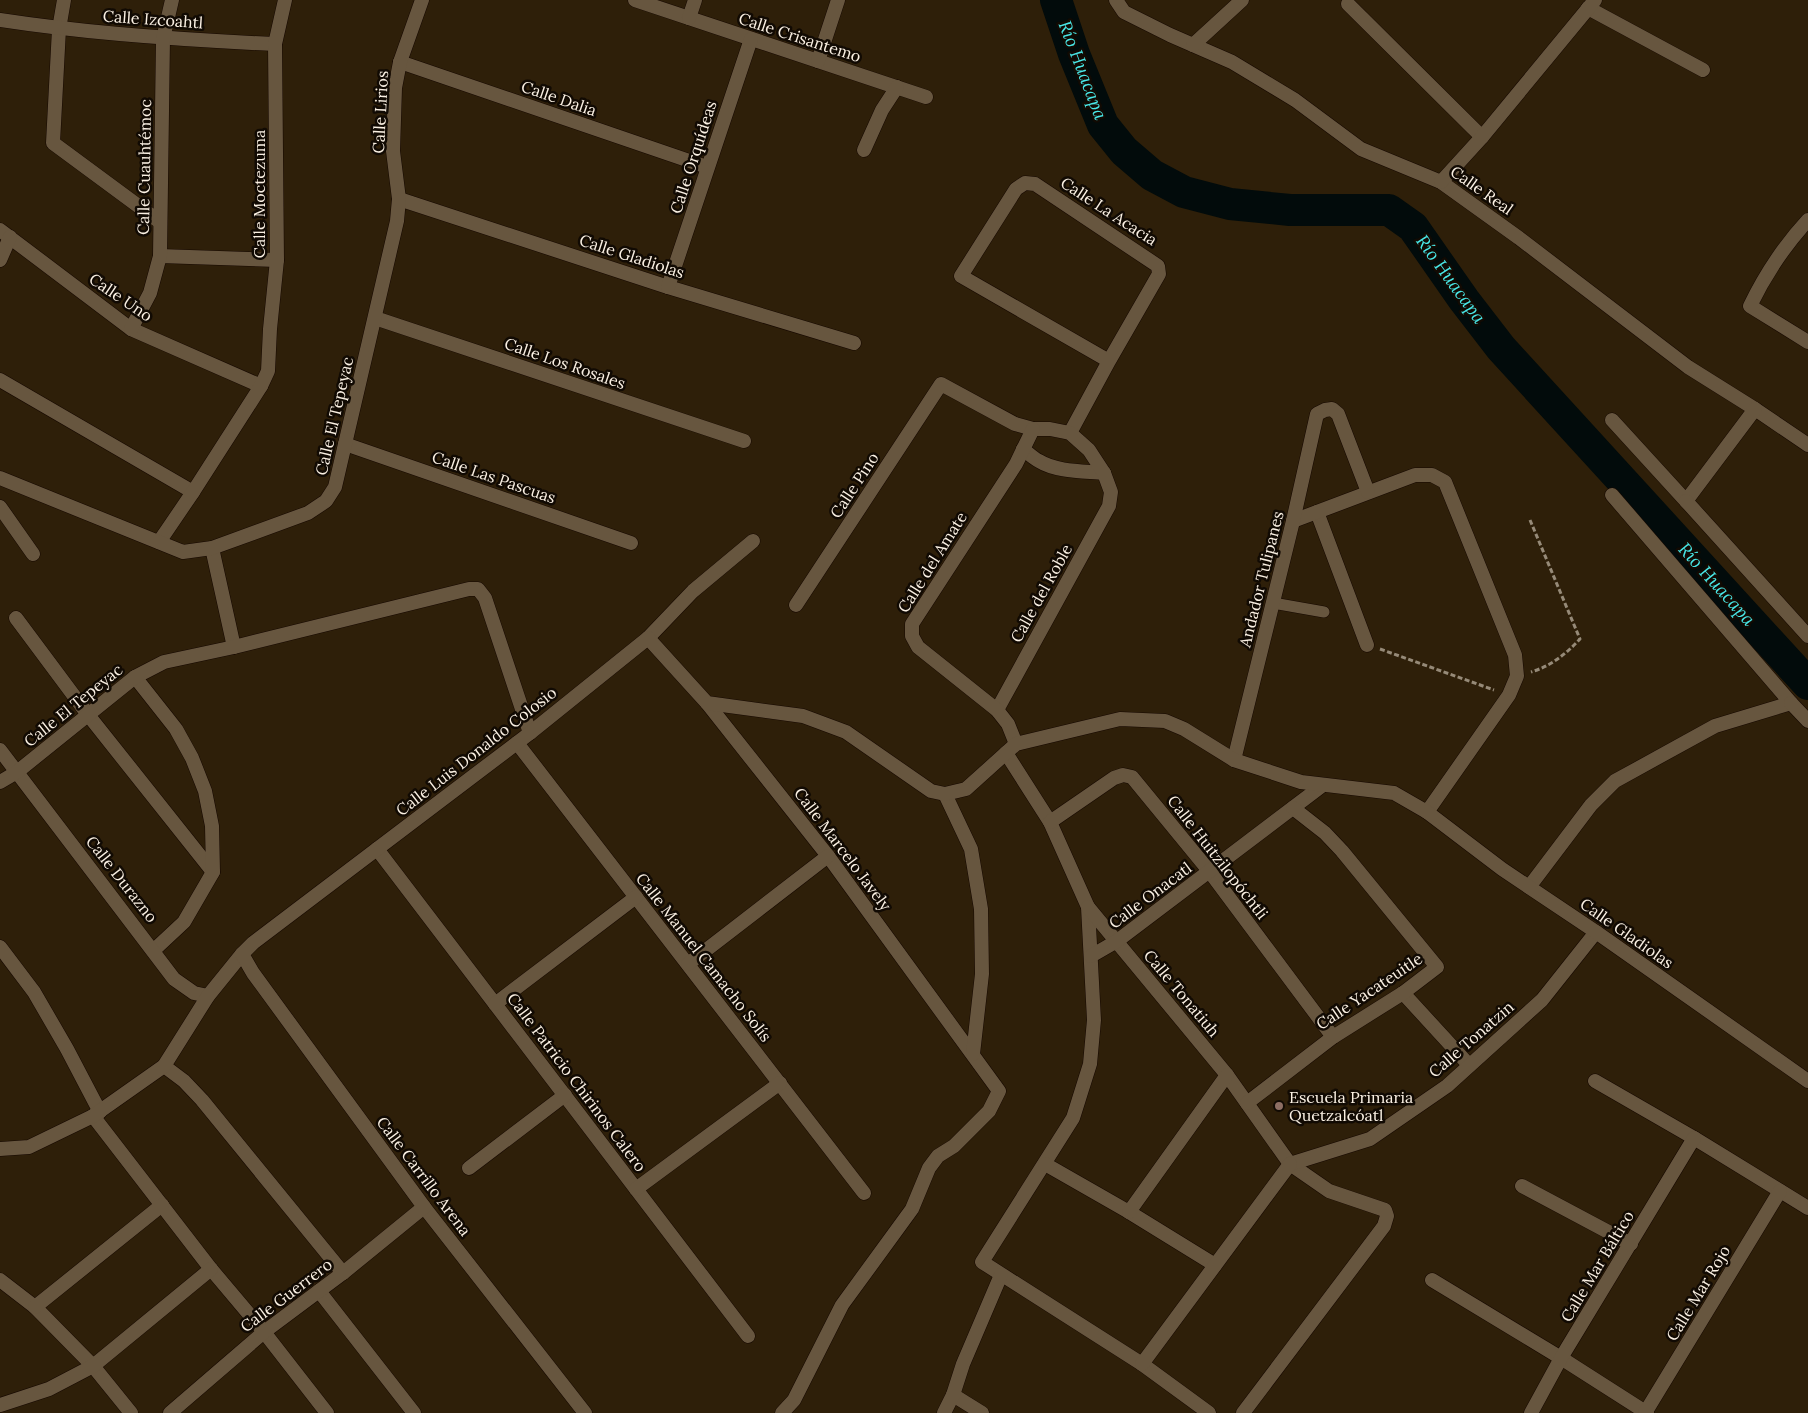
<svg xmlns="http://www.w3.org/2000/svg" width="1808" height="1413" font-family="Lora,serif">
<style>
.lines{fill:none;stroke-linecap:round;stroke-linejoin:round}
.river{stroke:#020b0b;stroke-width:32}
.service-casing{stroke:#160800;stroke-width:12}
.minor-casing{stroke:#160800;stroke-width:15}
.tertiary-casing{stroke:#160800;stroke-width:15}
.secondary-casing{stroke:#160800;stroke-width:15}
.path{stroke:#968a78;stroke-width:3;stroke-dasharray:5 2.5;stroke-linecap:butt}
.service{stroke:#67563f;stroke-width:11}
.minor{stroke:#67563f;stroke-width:14}
.tertiary{stroke:#67563f;stroke-width:14}
.secondary{stroke:#67563f;stroke-width:14}
.education-dot{fill:#8d6e63;stroke:#110a03;stroke-width:2}
.labels{text-anchor:middle;dominant-baseline:central;stroke-width:5;stroke-linejoin:round;paint-order:stroke}
.street-label{font-size:16px;fill:#faf0e3;stroke:#110a03}
.poi-label{font-size:16px;fill:#faf0e3;stroke:#110a03;text-anchor:start}
.water-label{font-size:18px;font-style:italic;fill:#49e7e7;stroke:#110a03}
</style>
<rect width="100%" height="100%" fill="#2e1f09"/>
<g class="lines">
<polyline class="river" points="1056,0 1074,54 1103,125 1124,151 1152,175 1184,192 1230,204 1290,210 1389,210 1413,227 1464,300 1501,348 1808,684"/>
<g class="service-casing">
<polyline id="service" points="1273,603 1324,612"/>
</g>
<g class="minor-casing">
<g id="minor">
<polyline points="64,0 59,29 53,143 160,222"/>
<polyline points="635,0 926,97"/>
<polyline points="1116,0 1124,12 1170,35 1232,62 1295,100 1361,149 1441,182 1519,238 1688,367 1755,409 1808,445"/>
<polyline points="1348,4 1482,137"/>
<polyline points="1588,8 1703,70"/>
<polyline points="689,18 695,0"/>
<path d="M0,20C91,34 182,40 275,44"/>
<polyline points="1193,45 1242,0"/>
<polyline points="818,61 838,0"/>
<polyline points="400,62 707,167"/>
<polyline points="864,150 882,110 897,87"/>
<polyline points="1441,182 1482,137 1595,0"/>
<polyline points="399,199 668,287 854,343"/>
<path d="M1808,220C1784,246 1765,275 1750,306L1808,342"/>
<polyline points="0,230 131,329 261,386"/>
<polyline points="160,256 277,260"/>
<polyline points="0,260 10,237"/>
<polyline points="668,287 751,39"/>
<polyline points="375,318 744,441"/>
<polyline points="131,329 150,293 160,256 163,39 172,0"/>
<polyline points="0,380 193,492"/>
<polyline points="1612,420 1686,501 1755,409"/>
<polyline points="1070,433 1109,361 1159,274 1158,266 1035,184 1025,183 1016,189 961,276 1109,361"/>
<polyline points="345,444 631,543"/>
<path d="M1023,449C1028,453 1033,458 1039,461C1057,472 1083,471 1104,473"/>
<polyline points="0,507 33,554"/>
<polyline points="1317,512 1367,645"/>
<polyline points="1293,521 1415,475 1432,475 1445,482 1515,655 1517,676 1509,695 1427,812"/>
<polyline points="159,542 193,492 261,386 268,371 270,329 277,260 275,44 285,0"/>
<polyline points="212,548 234,647"/>
<polyline points="796,605 941,384 1015,424 1033,429 1050,429 1070,433 1089,450 1104,473 1111,492 1109,506 997,710"/>
<polyline points="16,618 89,716 213,872"/>
<polyline points="648,638 693,591 753,541"/>
<polyline points="135,677 176,729 192,758 205,791 212,826 213,872 184,922 154,950"/>
<polyline points="707,703 828,856 999,1091 989,1111 954,1146 938,1156 929,1168 912,1209 842,1305 794,1400 782,1413"/>
<polyline points="517,743 864,1193"/>
<polyline points="1016,744 1008,724 997,710 918,647 912,636 912,624 1016,464 1033,429"/>
<polyline points="0,750 174,979 194,993 208,996"/>
<polyline points="1006,753 1050,822 1088,907 1094,1020 1090,1064 1073,1118 982,1262 1142,1364 1209,1413"/>
<polyline points="1234,760 1293,521 1317,414 1325,410 1332,409 1338,414 1368,492"/>
<polyline points="0,782 17,772 135,677 164,662 234,647 469,589 478,589 485,598 530,733"/>
<polyline points="945,794 971,849 981,909 982,974 973,1054"/>
<polyline points="1050,822 1114,778 1123,775 1132,777 1210,872 1333,1037"/>
<polyline points="377,849 748,1336"/>
<polyline points="1529,887 1591,805 1615,781 1715,726 1791,703 1612,495"/>
<polyline points="1088,907 1227,1075 1290,1164 1329,1191 1385,1210 1387,1216 1384,1226 1243,1413"/>
<polyline points="0,947 34,992 67,1049 100,1112"/>
<polyline points="1091,956 1117,941 1323,785"/>
<polyline points="688,964 828,856"/>
<polyline points="1403,993 1469,1065"/>
<polyline points="495,1004 636,897"/>
<polyline points="164,1066 184,1081 202,1100 343,1273"/>
<polyline points="1595,1081 1694,1138 1808,1208"/>
<polyline points="1247,1103 1333,1037 1403,993 1437,967 1342,851 1325,833 1293,808"/>
<polyline points="93,1116 211,1269 264,1332 327,1413"/>
<polyline points="0,1149 29,1147 93,1116 164,1066 208,996 242,954"/>
<polyline points="1045,1164 1129,1212 1215,1265"/>
<polyline points="1290,1164 1370,1139 1447,1086 1542,1000 1596,932"/>
<polyline points="469,1168 565,1095"/>
<polyline points="1522,1186 1631,1244"/>
<polyline points="636,1189 780,1083"/>
<polyline points="424,1207 585,1413"/>
<polyline points="1129,1212 1227,1075"/>
<polyline points="0,1280 35,1307 93,1366 131,1413"/>
<polyline points="1432,1280 1561,1358 1647,1413"/>
<polyline points="319,1291 414,1413"/>
<polyline points="35,1307 162,1205"/>
<polyline points="1142,1364 1290,1164"/>
<polyline points="953,1395 982,1413"/>
<polyline points="0,1405 49,1389 93,1366 211,1269"/>
<polyline points="944,1413 953,1395 963,1364 1001,1275"/>
<polyline points="1531,1413 1561,1358 1694,1138"/>
<polyline points="1645,1413 1780,1191"/>
</g>
</g>
<g class="tertiary-casing">
<g id="tertiary">
<polyline points="0,478 183,552 212,548 308,513 326,501 335,487 397,221 399,199 393,151 395,88 400,62 422,0"/>
<polyline points="170,1413 264,1332 343,1273 424,1207 253,973 242,954 253,943 530,733 648,638 707,703 803,716 846,732 931,791 945,794 966,789 1016,744 1120,719 1165,721 1184,729 1234,760 1301,782 1394,793 1427,812 1502,869 1596,932 1808,1081"/>
</g>
</g>
<g class="secondary-casing">
<g id="secondary">
<polyline points="1686,501 1808,636"/>
<polyline points="1791,703 1808,721"/>
</g>
</g>
<g class="path">
<path d="M1530,520L1580,639C1566,654 1551,666 1531,672"/>
<polyline points="1380,649 1494,690"/>
</g>
<use href="#service" class="service"/>
<use href="#minor" class="minor"/>
<use href="#tertiary" class="tertiary"/>
<use href="#secondary" class="secondary"/>
</g>
<circle class="education-dot" cx="1279" cy="1106" r="5"/>
<g class="labels">
<g class="street-label">
<text transform="translate(153 19) rotate(4)">Calle Izcoahtl</text>
<text transform="translate(800 37) rotate(18)">Calle Crisantemo</text>
<text transform="translate(559 98) rotate(19)">Calle Dalia</text>
<text transform="translate(380 112) rotate(-87)">Calle Lirios</text>
<text transform="translate(693 157) rotate(-72)">Calle Orquídeas</text>
<text transform="translate(144 167) rotate(-89)">Calle Cuauhtémoc</text>
<text transform="translate(1482 190) rotate(35)">Calle Real</text>
<text transform="translate(259 194) rotate(-90)">Calle Moctezuma</text>
<text transform="translate(1109 211) rotate(33)">Calle La Acacia</text>
<text transform="translate(632 256) rotate(18)">Calle Gladiolas</text>
<text transform="translate(121 297) rotate(34)">Calle Uno</text>
<text transform="translate(565 363) rotate(19)">Calle Los Rosales</text>
<text transform="translate(334 416) rotate(-77)">Calle El Tepeyac</text>
<text transform="translate(494 477) rotate(19)">Calle Las Pascuas</text>
<text transform="translate(854 485) rotate(-57)">Calle Pino</text>
<text transform="translate(932 562) rotate(-58)">Calle del Amate</text>
<text transform="translate(1261 579) rotate(-76)">Andador Tulipanes</text>
<text transform="translate(1041 593) rotate(-61)">Calle del Roble</text>
<text transform="translate(73 705) rotate(-39)">Calle El Tepeyac</text>
<text transform="translate(476 751) rotate(-38)">Calle Luis Donaldo Colosio</text>
<text transform="translate(843 849) rotate(53)">Calle Marcelo Javely</text>
<text transform="translate(1218 857) rotate(52)">Calle Huitzilopóchtli</text>
<text transform="translate(122 879) rotate(52)">Calle Durazno</text>
<text transform="translate(1150 895) rotate(-37)">Calle Onacatl</text>
<text transform="translate(1627 933) rotate(35)">Calle Gladiolas</text>
<text transform="translate(704 957) rotate(52)">Calle Manuel Camacho Solís</text>
<text transform="translate(1369 991) rotate(-34)">Calle Yacateuitle</text>
<text transform="translate(1182 993) rotate(50)">Calle Tonatiuh</text>
<text transform="translate(1471 1039) rotate(-41)">Calle Tonatzin</text>
<text transform="translate(577 1082) rotate(53)">Calle Patricio Chirinos Calero</text>
<text transform="translate(424 1176) rotate(53)">Calle Carrillo Arena</text>
<text transform="translate(1597 1266) rotate(-59)">Calle Mar Báltico</text>
<text transform="translate(1698 1293) rotate(-59)">Calle Mar Rojo</text>
<text transform="translate(286 1295) rotate(-37)">Calle Guerrero</text>
</g>
<g class="poi-label">
<text x="1289" y="1097">Escuela Primaria<tspan x="1289" dy="18">Quetzalcóatl</tspan></text>
</g>
<g class="water-label">
<text transform="translate(1083 70) rotate(69)">Río Huacapa</text>
<text transform="translate(1451 279) rotate(54)">Río Huacapa</text>
<text transform="translate(1717 584) rotate(48)">Río Huacapa</text>
</g>
</g>
</svg>
